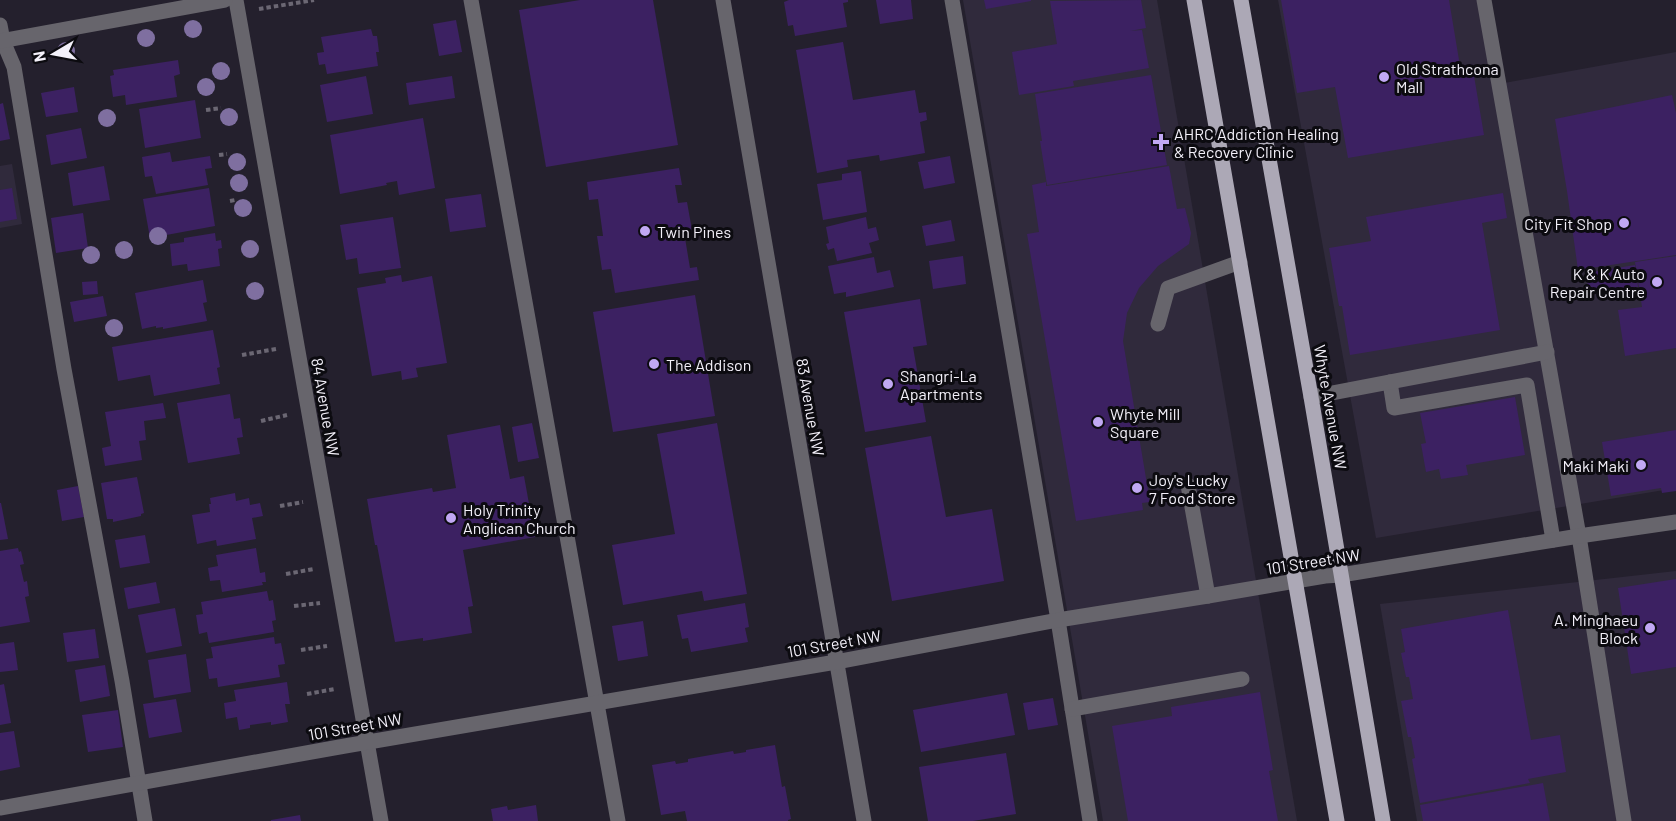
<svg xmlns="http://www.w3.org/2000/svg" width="1676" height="821" font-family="Barlow,sans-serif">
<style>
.built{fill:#302a3c}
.building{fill:#3c2162}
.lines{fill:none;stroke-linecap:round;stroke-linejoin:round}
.path{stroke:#6b6773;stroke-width:4;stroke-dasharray:4.5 3;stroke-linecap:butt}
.minor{stroke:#67656c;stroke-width:15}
.major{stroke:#aca8b6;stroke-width:15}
.tree{fill:#7f6fa0}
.poi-dot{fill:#c1a8f3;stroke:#0c0b10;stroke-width:2}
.labels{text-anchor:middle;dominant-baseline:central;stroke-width:6;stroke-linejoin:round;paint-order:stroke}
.poi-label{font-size:16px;fill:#f3f0f9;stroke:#0c0b10;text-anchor:start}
.street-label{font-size:16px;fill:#f3f0f9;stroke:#0c0b10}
</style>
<rect width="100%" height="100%" fill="#24202d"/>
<g class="built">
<polygon points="963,0 1157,0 1297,821 1103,821"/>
<polygon points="1278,0 1482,0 1499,84 1676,52 1676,488 1376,538"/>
<polygon points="12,164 22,224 0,228 0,166"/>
<polygon points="1676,571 1676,821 1417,821 1380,604"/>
</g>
<g class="building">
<polygon points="580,0 653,0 678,145 546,167 519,10"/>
<polygon points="789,0 848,0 848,2 843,3 847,27 795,36 793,25 788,26 784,2"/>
<polygon points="876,0 911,0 913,19 880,24"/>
<polygon points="984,0 1031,0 1031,1 986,9"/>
<polygon points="1141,0 1146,28 1130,31 1142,30 1149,68 1073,81 1074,86 1019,95 1012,52 1057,44 1050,1"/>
<polygon points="1281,0 1449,0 1460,66 1472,64 1484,135 1348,158 1335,87 1297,93"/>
<polygon points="456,20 462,52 439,56 433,24"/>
<polygon points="371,29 373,36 377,36 379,52 376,52 378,66 327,74 325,64 319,65 317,53 324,52 321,37"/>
<polygon points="843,42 853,100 915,90 919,113 926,112 927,120 920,122 925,153 880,161 879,155 847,160 848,167 817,173 796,50"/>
<polygon points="178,60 180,74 174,76 177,97 126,105 125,95 113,97 110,76 114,75 113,70"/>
<polygon points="1151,75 1167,165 1047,185 1040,141 1042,141 1035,94"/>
<polygon points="366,76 373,114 327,122 320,85"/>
<polygon points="452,76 455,98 409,105 406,83"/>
<polygon points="74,87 78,112 46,117 41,93"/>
<polygon points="1672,95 1676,113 1676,255 1578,270 1567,191 1555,119"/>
<polygon points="195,100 201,138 145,148 139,109"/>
<polygon points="3,103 10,139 0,141 0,104"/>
<polygon points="423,118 435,188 399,195 397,181 386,183 387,185 340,194 330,135"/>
<polygon points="81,128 87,158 51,165 46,135"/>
<polygon points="170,152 172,162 210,156 212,168 205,169 208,185 156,194 152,176 145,177 142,157"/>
<polygon points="950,156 955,183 924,189 918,162"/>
<polygon points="104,166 110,200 73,206 68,173"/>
<polygon points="1169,166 1177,209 1185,208 1191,233 1189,244 1158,266 1139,288 1127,313 1123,341 1150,502 1142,503 1143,510 1076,521 1027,234 1039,232 1032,185 1046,182 1046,186"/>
<polygon points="679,168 682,185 675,185 678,203 687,202 692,230 684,232 690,268 697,267 699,280 615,293 611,269 602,270 597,236 603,236 598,199 589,200 587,182"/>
<polygon points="861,171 867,212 823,220 817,184 842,180 842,174"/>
<polygon points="12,188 17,219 0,222 0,190"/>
<polygon points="209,188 215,226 150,238 143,199"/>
<polygon points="1503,193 1507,218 1482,223 1500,330 1350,355 1342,306 1339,306 1329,248 1371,241 1366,217"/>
<polygon points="481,194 486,227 450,232 445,199"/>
<polygon points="83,213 88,248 56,253 51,218"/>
<polygon points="393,217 401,268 359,274 357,258 346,260 340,225"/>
<polygon points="866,217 868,229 876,227 879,240 869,243 872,253 837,261 834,248 828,250 826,244 829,243 826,227"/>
<polygon points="951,220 955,241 926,246 922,226"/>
<polygon points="215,233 216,241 221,240 222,248 218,249 220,266 188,271 187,264 172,266 170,244 184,242 184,238"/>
<polygon points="963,256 966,284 933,289 929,261"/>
<polygon points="1676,256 1676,348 1625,356 1618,310 1642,307 1635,262"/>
<polygon points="874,257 877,273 890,270 894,287 846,297 846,292 834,294 828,266"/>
<polygon points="1635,265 1638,287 1589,294 1586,273"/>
<polygon points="401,275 402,282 432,276 447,363 416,368 418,377 402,380 401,371 372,376 357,288 386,283 385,278"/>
<polygon points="203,280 207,302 203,303 207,321 163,329 163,327 156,328 156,326 142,329 135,293"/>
<polygon points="97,281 98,294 83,295 82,282"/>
<polygon points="695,295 715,416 613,432 593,312"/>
<polygon points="103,296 107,316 74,322 70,302"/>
<polygon points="920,299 927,345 913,347 926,422 865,432 844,312"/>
<polygon points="213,330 220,367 217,368 220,384 154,396 150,375 118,381 112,347"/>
<polygon points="230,394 234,419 240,418 243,437 237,438 240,454 188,463 177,403"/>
<polygon points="1515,397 1525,455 1466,465 1468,475 1441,479 1439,469 1426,472 1421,444 1426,443 1420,413"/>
<polygon points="163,403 166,418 144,421 146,440 139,441 142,460 105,466 102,448 111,446 105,412"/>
<polygon points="532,423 539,458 518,462 512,427"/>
<polygon points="717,423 747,594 704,601 702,591 623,605 612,545 675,534 657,434"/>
<polygon points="500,425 510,479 524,476 535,537 463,550 473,606 468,607 472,633 423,641 423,638 395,642 377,545 375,545 367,499 432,488 433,492 456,488 447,435"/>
<polygon points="1676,430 1676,491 1662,493 1661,488 1611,496 1602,442"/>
<polygon points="931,436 946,517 992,509 1004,581 892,601 865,448"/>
<polygon points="137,477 144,513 141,514 141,516 113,522 113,519 107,519 101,483"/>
<polygon points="78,486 84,517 62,521 57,490"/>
<polygon points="235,493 236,501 249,498 250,505 260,503 263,516 252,518 256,539 217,546 216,540 197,544 192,515 210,512 209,504 211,504 210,498"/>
<polygon points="0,503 1,503 8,539 0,540"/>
<polygon points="145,535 150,563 120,568 115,540"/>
<polygon points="18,548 19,552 21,551 24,564 20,565 24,582 27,581 29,596 25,597 30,622 0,627 0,551"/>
<polygon points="256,548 260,573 265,572 266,582 262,582 263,585 222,592 220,580 210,581 208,568 218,566 216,555"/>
<polygon points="1676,579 1676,667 1631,674 1618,588"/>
<polygon points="156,582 160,603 128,609 124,588"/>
<polygon points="267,591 269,601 273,600 276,620 272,621 274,632 209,643 207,632 199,634 196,615 203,614 201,602"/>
<polygon points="745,603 749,627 745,628 748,642 691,652 688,638 682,639 677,615"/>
<polygon points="175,608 182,646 146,653 138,615"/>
<polygon points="1508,610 1531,740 1560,735 1566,772 1528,779 1530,783 1420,803 1412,759 1415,758 1411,737 1408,737 1401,701 1413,699 1409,677 1406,677 1401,653 1405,652 1401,629"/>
<polygon points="643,621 648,656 618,661 612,626"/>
<polygon points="95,629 99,658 67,662 63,633"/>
<polygon points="274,637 275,644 281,643 285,664 278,665 280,677 218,687 217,678 209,679 206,659 213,658 211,647"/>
<polygon points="14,642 18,670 0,672 0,644"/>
<polygon points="186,654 191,692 154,698 148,660"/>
<polygon points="105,665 110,696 80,702 75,670"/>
<polygon points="287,682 290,704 285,704 288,722 271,725 271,722 250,725 250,728 239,730 237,717 226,719 224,703 236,701 234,690"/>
<polygon points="4,684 11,723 0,725 0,685"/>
<polygon points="1260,692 1273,770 1269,771 1278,821 1128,821 1112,726 1172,716 1171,707"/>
<polygon points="1007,693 1015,735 921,752 913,710"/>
<polygon points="1053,698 1058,725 1028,730 1023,703"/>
<polygon points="176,699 182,732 149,738 143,704"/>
<polygon points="118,710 123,747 88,752 82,715"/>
<polygon points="14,731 20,767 0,771 0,733"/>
<polygon points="775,745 782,787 785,786 791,819 788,820 788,821 687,821 685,811 661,815 652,765 675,761 676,764 688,762 688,759 733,751 734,754 746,752 746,750"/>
<polygon points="1006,753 1016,814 973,821 928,821 919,767"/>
<polygon points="1543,783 1550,821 1423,821 1420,805"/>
<polygon points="536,805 538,821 493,821 491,809 507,806 508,810"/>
<polygon points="300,815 301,821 271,821 271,820"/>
</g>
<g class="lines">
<g class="path">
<polyline points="259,9 314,0"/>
<polyline points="206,110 221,108"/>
<polyline points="219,155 227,154"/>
<polyline points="230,201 235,200"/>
<polyline points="242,355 276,349"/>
<polyline points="261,421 287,415"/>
<polyline points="280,506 303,502"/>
<polyline points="286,574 314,569"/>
<polyline points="294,606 320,603"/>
<polyline points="301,650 327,646"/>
<polyline points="307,694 335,689"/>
</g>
<g class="minor">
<polyline points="236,0 381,821"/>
<polyline points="471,0 618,821"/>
<polyline points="723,0 864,821"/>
<polyline points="952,0 1058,620 1090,821"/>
<polyline points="1484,0 1579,536 1624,821"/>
<polyline points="0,25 3,41 14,67 64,369 122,681 145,821"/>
<polyline points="0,41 225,0"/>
<polyline points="1158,324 1168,288 1240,262"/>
<polyline points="1390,382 1394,408 1527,385 1553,540"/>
<polyline points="1311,397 1547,352"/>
<polyline points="1188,485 1208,596"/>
<polyline points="1072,709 1242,679"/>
<polyline points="0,808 345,746 836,662 1058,620 1208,596 1325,576 1341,575 1579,536 1676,522"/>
</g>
<g class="major">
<polyline points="1194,0 1337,821"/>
<polyline points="1241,0 1311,397 1383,821"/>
</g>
</g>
<g class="tree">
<circle cx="193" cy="29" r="9"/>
<circle cx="146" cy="38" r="9"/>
<circle cx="66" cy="51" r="9"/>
<circle cx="221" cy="71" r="9"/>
<circle cx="206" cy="87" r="9"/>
<circle cx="229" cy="117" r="9"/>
<circle cx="107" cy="118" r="9"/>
<circle cx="237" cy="162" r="9"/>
<circle cx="239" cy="183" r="9"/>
<circle cx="243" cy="208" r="9"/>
<circle cx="158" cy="236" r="9"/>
<circle cx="250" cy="249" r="9"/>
<circle cx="124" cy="250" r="9"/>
<circle cx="91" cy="255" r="9"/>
<circle cx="255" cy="291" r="9"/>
<circle cx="114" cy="328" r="9"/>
</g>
<g class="poi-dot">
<circle cx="1384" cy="77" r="6"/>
<path d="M1158 133h6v6h6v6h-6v6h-6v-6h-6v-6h6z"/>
<circle cx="1624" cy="223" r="6"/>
<circle cx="645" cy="231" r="6"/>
<circle cx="1657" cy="282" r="6"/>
<circle cx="654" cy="364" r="6"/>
<circle cx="888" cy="384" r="6"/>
<circle cx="1098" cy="422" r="6"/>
<circle cx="1641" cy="465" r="6"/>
<circle cx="1137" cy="488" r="6"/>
<circle cx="451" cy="518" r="6"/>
<circle cx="1650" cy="628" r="6"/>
</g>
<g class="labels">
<g class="poi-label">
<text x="1396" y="68">Old Strathcona<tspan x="1396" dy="18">Mall</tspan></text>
<text x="1174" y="133">AHRC Addiction Healing<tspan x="1174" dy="18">&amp; Recovery Clinic</tspan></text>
<text x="1612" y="223" text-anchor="end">City Fit Shop</text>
<text x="657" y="231">Twin Pines</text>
<text x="1645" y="273" text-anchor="end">K &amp; K Auto<tspan x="1645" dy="18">Repair Centre</tspan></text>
<text x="666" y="364">The Addison</text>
<text x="900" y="375">Shangri-La<tspan x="900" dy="18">Apartments</tspan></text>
<text x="1110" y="413">Whyte Mill<tspan x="1110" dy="18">Square</tspan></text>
<text x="1629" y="465" text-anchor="end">Maki Maki</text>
<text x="1149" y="479">Joy's Lucky<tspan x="1149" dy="18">7 Food Store</tspan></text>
<text x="463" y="509">Holy Trinity<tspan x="463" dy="18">Anglican Church</tspan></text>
<text x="1638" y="619" text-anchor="end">A. Minghaeu<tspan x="1638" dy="18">Block</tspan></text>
</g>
<g class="street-label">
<text transform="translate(326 407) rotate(80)">84 Avenue NW</text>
<text transform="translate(811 407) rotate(80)">83 Avenue NW</text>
<text transform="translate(1331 407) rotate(80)">Whyte Avenue NW</text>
<text transform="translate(1313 561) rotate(-9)">101 Street NW</text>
<text transform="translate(834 643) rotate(-10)">101 Street NW</text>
<text transform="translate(355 726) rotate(-10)">101 Street NW</text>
</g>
</g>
<g transform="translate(54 54) rotate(260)" stroke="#0c0b10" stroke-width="4.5" paint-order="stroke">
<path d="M0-4.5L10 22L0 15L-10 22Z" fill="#f3f0f9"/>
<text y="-9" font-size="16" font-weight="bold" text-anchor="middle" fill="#f3f0f9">N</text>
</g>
</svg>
